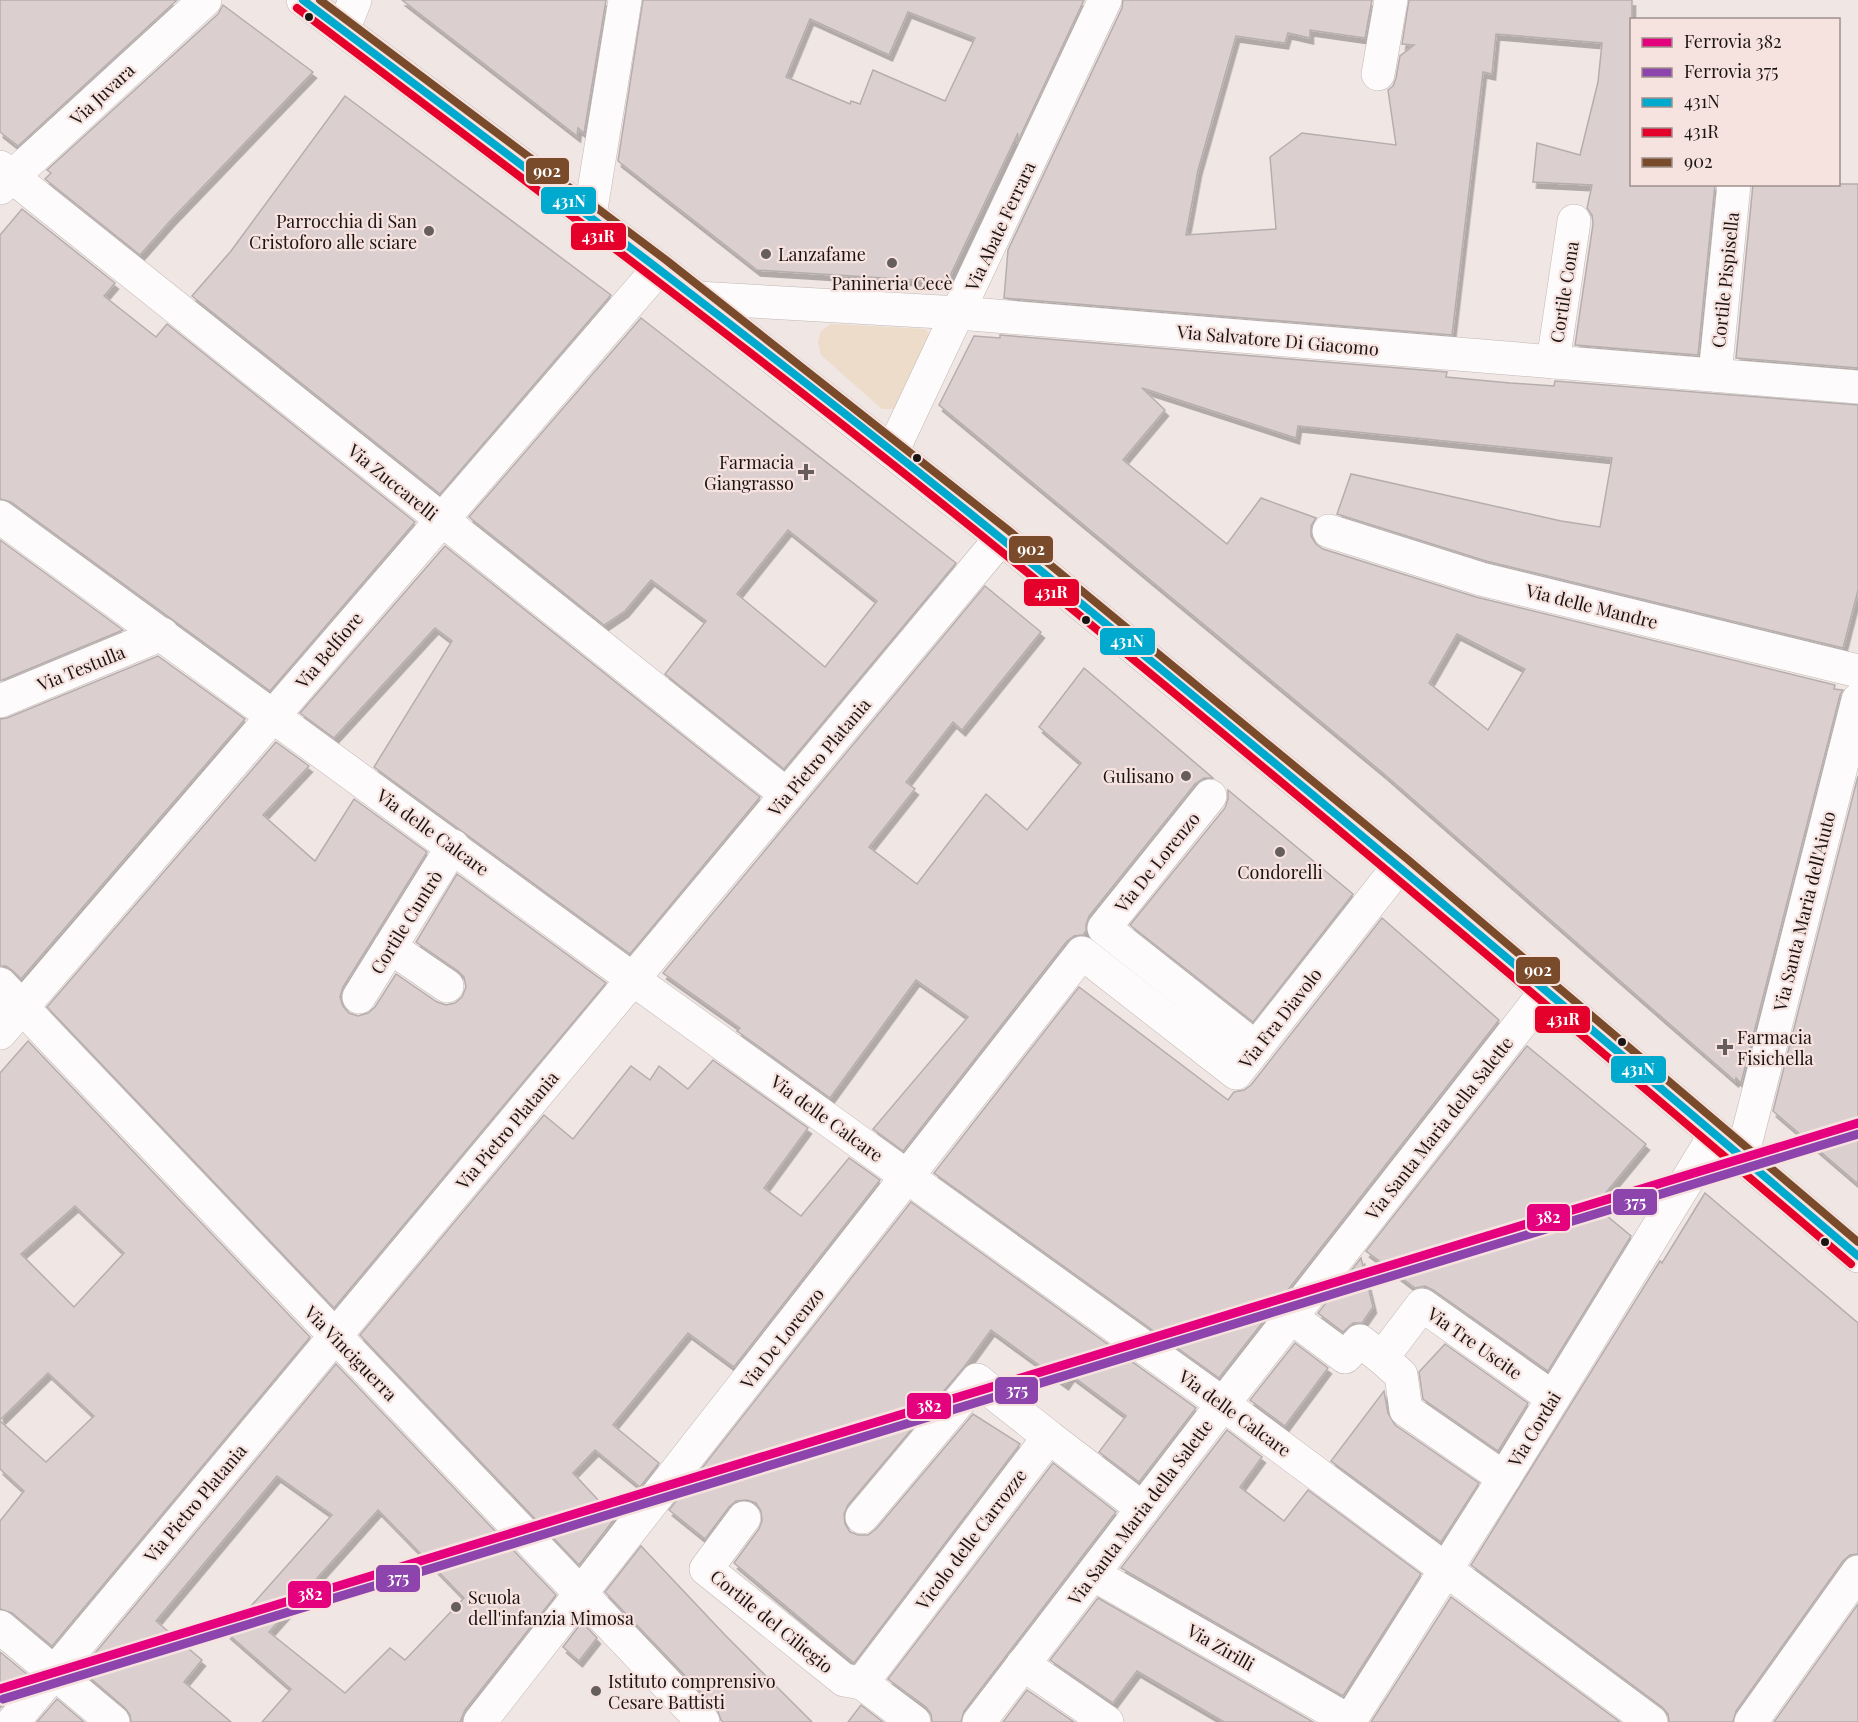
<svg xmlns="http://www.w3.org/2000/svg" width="1858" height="1722" font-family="'Playfair Display',serif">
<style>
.green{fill:#ecdcc9}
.building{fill:#dccfcf;stroke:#b6aeae;stroke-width:1.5;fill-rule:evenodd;filter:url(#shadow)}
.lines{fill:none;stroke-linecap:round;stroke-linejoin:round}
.pedestrian-casing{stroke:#c0b8b6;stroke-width:34}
.minor-casing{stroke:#c0b8b6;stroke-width:34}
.secondary-casing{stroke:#c0b8b6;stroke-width:34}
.pedestrian{stroke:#fdfbfb;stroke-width:33}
.minor{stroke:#fdfbfb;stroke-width:33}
.secondary{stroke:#fdfbfb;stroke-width:33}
.bus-1-casing{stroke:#f6e2de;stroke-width:12}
.bus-2-casing{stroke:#f6e2de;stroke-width:12}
.bus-3-casing{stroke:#f6e2de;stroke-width:12}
.bus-1{stroke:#00a9ce;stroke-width:8}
.bus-2{stroke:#e4002b;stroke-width:8}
.bus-3{stroke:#7a4b2a;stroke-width:8}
.rail-1-casing{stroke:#f6e2de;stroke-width:14}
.rail-2-casing{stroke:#f6e2de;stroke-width:14}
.rail-1{stroke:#e5007d;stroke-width:9}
.rail-2{stroke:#8e44ad;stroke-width:9}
.bus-dot{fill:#1a1412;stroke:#f6e2de;stroke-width:2}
.poi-dot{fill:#655e5c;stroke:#f6e2de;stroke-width:2}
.labels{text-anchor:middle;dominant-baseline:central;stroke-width:4.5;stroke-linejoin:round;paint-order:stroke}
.street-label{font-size:18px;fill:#1a1412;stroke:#f6e2de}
.poi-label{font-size:18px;fill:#1a1412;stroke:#f6e2de;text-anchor:start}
.line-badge{stroke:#f6e2de;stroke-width:2}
.badge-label{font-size:16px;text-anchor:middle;font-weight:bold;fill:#fff}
</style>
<defs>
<filter id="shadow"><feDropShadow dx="3.5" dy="6" stdDeviation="0" flood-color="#0004"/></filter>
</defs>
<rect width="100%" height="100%" fill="#f0e6e4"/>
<polygon class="green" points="831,324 926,329 932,340 896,409 882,409 821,355 818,342 821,331"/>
<g class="building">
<polygon points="0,0 177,0 18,146 0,132"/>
<polygon points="402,0 606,0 584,133 578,128 577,136"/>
<path d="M643,0H1084L1017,143L1018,133L947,282L757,270L618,161ZM908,12L975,38L945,101L873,70L860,104L851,101L850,104L786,77L810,19L889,55Z"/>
<polygon points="1123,0 1372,0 1365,38 1310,30 1310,38 1288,33 1285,43 1236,36 1198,170 1186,235 1276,229 1270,157 1302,133 1396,145 1388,90 1393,86 1396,78 1400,56 1414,45 1402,44 1409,0 1632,0 1632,184 1715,184 1698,355 1575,345 1593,224 1592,215 1587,208 1592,185 1533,182 1537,143 1580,155 1598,82 1602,43 1496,34 1492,74 1483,72 1452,335 1004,298 1008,250 1122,8"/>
<polygon points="223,5 313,72 170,221 140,255 45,179 51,173 47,170 218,14"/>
<polygon points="345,96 611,295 440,494 192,296 231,251"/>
<polygon points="1753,184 1858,184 1858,368 1736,358"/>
<polygon points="22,209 115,283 104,296 156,337 167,324 415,522 270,691 11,502 0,499 0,235"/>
<path d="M641,318L956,563L784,769L665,674L706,621L651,580L625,611L604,625L469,517ZM788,530L877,601L825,667L737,594Z"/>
<path d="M1000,335L1447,372L1446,377L1510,383L1554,386L1555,381L1858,405V590L1843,648L1486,561L1337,514L1351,474L1561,521L1600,527L1612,458L1298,426L1296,438L1142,388L1165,410L1123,460L1227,544L1261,498L1316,518L1311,526V536L1316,544L1323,549L1476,597L1835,685L1834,689L1843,690L1840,695L1741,1083L1736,1078L1735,1081L1650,1007L1383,773L939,405L974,336L1000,338ZM1457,634L1525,669L1488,730L1429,683Z"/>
<polygon points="0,540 123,630 0,681"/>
<polygon points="445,546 760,797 630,954 374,767 452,641 435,628 334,738 300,713"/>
<polygon points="985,586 1041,632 962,730 953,722 906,782 915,789 869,847 917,884 986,794 1027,830 1081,763 1039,727 1084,668 1213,778 1204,778 1195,784 1089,916 1086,925 1086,931 1083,935 1074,936 1067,941 903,1151 873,1129 968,1017 916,980 830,1098 737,1031 740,1028 663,973"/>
<polygon points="158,656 245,719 21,979 13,971 6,966 0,966 0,719 7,718"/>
<polygon points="276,742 309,766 263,815 315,861 354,799 427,852 343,987 340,997 343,1006 349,1013 358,1016 368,1013 375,1007 396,974 437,1002 446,1005 455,1003 462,997 466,987 464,977 458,971 416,942 457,874 606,983 334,1308 47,1007"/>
<polygon points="1858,776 1858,1184 1773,1111"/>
<polygon points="1228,790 1353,894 1253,1022 1130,925 1225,808 1228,799"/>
<polygon points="1382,918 1499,1020 1219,1378 934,1173 1079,987 1228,1100 1234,1092 1244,1090 1251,1085"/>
<path d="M28,1041L310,1337L52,1646L12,1613L0,1609V1521L24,1491L0,1469V1421L46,1462L94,1416L48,1373L0,1420V1073ZM75,1206L124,1253L74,1307L21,1254Z"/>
<polygon points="1527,1046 1646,1144 1595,1206 1631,1236 1548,1371 1433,1290 1425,1286 1415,1288 1366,1251"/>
<polygon points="713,1060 808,1128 764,1188 801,1216 849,1158 880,1180 734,1367 688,1333 613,1425 659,1463 640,1487 595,1450 573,1473 615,1518 579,1565 360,1335 544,1115 573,1139 631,1066 650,1080 659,1066 688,1089"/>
<polygon points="1705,1193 1858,1323 1858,1554 1850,1555 1843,1561 1736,1711 1733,1722 1669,1722 1668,1714 1662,1707 1471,1565 1660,1261 1662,1263"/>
<polygon points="911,1202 1196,1408 1139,1482 1099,1452 1126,1416 1071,1375 1065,1384 991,1330 964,1367 848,1505 844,1514 845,1524 850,1532 858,1535 868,1535 876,1529 973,1414 1020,1444 854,1663 734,1563 759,1529 762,1521 761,1511 756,1503 747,1500 736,1501 729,1507 705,1539 669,1510"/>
<polygon points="1361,1258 1373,1307 1362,1323 1353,1323 1343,1332 1318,1313"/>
<polygon points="1295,1343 1328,1368 1285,1426 1250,1400"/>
<polygon points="1445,1344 1528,1403 1498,1451 1423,1399 1419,1372"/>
<path d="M336,1364L556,1595L465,1710L460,1722H262L291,1689L227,1633L332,1515L277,1476L156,1621L202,1660L184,1682L231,1722H131L130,1715L125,1708L81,1670ZM378,1510L464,1598L405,1660L390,1648L345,1693L269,1632Z"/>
<polygon points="1384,1391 1388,1413 1395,1425 1479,1483 1441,1542 1331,1461"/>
<polygon points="1227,1430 1262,1457 1240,1487 1284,1521 1308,1490 1421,1574 1343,1696 1121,1568"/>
<polygon points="1053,1463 1116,1512 964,1711 961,1722 932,1722 931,1714 926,1707 888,1679"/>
<polygon points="641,1546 725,1635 812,1722 723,1722 721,1720 717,1709 605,1592"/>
<polygon points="1451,1597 1620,1722 1371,1722"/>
<polygon points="1098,1598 1313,1722 1224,1722 1137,1671 1113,1703 1050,1660"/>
<polygon points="1858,1604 1858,1722 1774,1722"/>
<polygon points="582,1622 597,1638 579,1661 563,1647"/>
<polygon points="0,1652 28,1675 0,1708"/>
<polygon points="1027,1690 1074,1722 1003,1722"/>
<polygon points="57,1699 84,1722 37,1722"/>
<polygon points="861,1705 883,1722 848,1722"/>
</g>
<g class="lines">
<g class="pedestrian-casing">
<g id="pedestrian">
<polyline points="1378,74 1391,0"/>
<polyline points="1291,1317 1345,1357 1360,1341 1382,1358"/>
</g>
</g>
<g class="minor-casing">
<g id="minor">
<polyline points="343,30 355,0"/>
<polyline points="0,167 787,795"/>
<polyline points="0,188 205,0"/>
<polyline points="590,215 625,0"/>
<polyline points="697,298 959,313 1858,387"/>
<polyline points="1553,362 1574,221"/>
<polyline points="1715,375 1734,184"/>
<polyline points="892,452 1105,0"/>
<polyline points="0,517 634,980 1223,1404 1651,1722"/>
<polyline points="1329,531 1481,579 1858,671"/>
<polyline points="0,701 162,634"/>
<polyline points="1210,796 1104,928 1256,1048"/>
<polyline points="390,947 447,986"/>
<polyline points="0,984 703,1722"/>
<polyline points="359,997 453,846"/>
<polyline points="0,1033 659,268"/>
<polyline points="1742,1157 1858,700"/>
<polyline points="1504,1478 1406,1410 1401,1375 1382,1358 1422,1305 1553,1398"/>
<polyline points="862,1517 977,1380 1049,1437"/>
<polyline points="744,1518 706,1569 844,1680 862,1683"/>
<polyline points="1093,1574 1349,1721"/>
<polyline points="0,1627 113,1722"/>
<polyline points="1023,1664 1107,1722"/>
<polyline points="13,1722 1001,538"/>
<polyline points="480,1722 1082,953 1236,1073 1399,866"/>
<polyline points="914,1722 862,1683 1049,1437 1143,1509"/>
<polyline points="979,1722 1223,1404 1547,990"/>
<polyline points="1349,1722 1504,1478 1715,1135"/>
<polyline points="1751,1722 1858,1572"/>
</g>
</g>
<g class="secondary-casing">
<polyline id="secondary" points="303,0 659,268 1001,538 1399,866 1858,1256"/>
</g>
<use href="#pedestrian" class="pedestrian"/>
<use href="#minor" class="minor"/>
<use href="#secondary" class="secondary"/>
<g class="bus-1-casing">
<path id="bus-1" d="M303,0C538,177 774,354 1003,540C1292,774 1575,1015 1858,1256"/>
</g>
<g class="bus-2-casing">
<path id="bus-2" d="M297,8C532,186 768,362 997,548C1285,782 1568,1023 1851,1264"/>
</g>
<g class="bus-3-casing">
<polyline id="bus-3" points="320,0 666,260 1008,530 1406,858 1858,1242"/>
</g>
<use href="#bus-1" class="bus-1"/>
<use href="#bus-2" class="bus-2"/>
<use href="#bus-3" class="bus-3"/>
<g class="rail-1-casing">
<polyline id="rail-1" points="0,1689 1858,1123"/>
</g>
<g class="rail-2-casing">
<polyline id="rail-2" points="3,1699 1858,1134"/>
</g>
<use href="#rail-1" class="rail-1"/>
<use href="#rail-2" class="rail-2"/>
</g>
<g class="bus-dot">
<circle cx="309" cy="17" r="5"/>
<circle cx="917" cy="458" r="5"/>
<circle cx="1086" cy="620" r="5"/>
<circle cx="1622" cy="1042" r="5"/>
<circle cx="1825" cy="1242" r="5"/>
</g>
<g class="poi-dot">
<circle cx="429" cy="231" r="6"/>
<circle cx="766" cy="254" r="6"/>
<circle cx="892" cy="263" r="6"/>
<path d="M803 463h6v6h6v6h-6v6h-6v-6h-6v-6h6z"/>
<circle cx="1186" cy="776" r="6"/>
<circle cx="1280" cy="852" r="6"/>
<path d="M1722 1038h6v6h6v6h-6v6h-6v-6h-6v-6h6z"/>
<circle cx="456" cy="1607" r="6"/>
<circle cx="596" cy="1691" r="6"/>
</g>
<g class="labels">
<g class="street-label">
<text transform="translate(102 94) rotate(-43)">Via Juvara</text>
<text transform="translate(1000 226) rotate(-65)">Via Abate Ferrara</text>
<text transform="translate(1725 280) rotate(-84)">Cortile Pispisella</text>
<text transform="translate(1564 292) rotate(-81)">Cortile Cona</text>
<text transform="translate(1278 340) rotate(5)">Via Salvatore Di Giacomo</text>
<text transform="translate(393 482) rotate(39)">Via Zuccarelli</text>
<text transform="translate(1592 606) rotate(14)">Via delle Mandre</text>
<text transform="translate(329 650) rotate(-50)">Via Belfiore</text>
<text transform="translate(81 668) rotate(-22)">Via Testulla</text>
<text transform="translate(819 757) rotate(-50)">Via Pietro Platania</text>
<text transform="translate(433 832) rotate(36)">Via delle Calcare</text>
<text transform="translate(1157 862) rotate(-51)">Via De Lorenzo</text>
<text transform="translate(1804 911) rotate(-76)">Via Santa Maria dell'Aiuto</text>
<text transform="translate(406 922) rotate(-58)">Cortile Cuntrò</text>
<text transform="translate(1280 1018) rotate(-52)">Via Fra Diavolo</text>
<text transform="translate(827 1118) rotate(36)">Via delle Calcare</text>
<text transform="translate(1439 1128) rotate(-52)">Via Santa Maria della Salette</text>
<text transform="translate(507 1130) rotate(-50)">Via Pietro Platania</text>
<text transform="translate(782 1338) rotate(-52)">Via De Lorenzo</text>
<text transform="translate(1475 1343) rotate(35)">Via Tre Uscite</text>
<text transform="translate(351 1353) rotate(46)">Via Vinciguerra</text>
<text transform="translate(1235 1413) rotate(36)">Via delle Calcare</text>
<text transform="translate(1534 1429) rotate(-59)">Via Cordai</text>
<text transform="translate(195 1503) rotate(-50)">Via Pietro Platania</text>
<text transform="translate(1140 1512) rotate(-53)">Via Santa Maria della Salette</text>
<text transform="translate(971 1539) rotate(-53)">Vicolo delle Carrozze</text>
<text transform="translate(772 1621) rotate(39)">Cortile del Ciliegio</text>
<text transform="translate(1221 1647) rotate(30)">Via Zirilli</text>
</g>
<g class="poi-label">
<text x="417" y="221" text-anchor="end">Parrocchia di San<tspan x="417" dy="21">Cristoforo alle sciare</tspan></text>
<text x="778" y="254">Lanzafame</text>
<text x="892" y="283" text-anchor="middle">Panineria Cecè</text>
<text x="794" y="462" text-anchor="end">Farmacia<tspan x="794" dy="21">Giangrasso</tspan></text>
<text x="1174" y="776" text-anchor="end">Gulisano</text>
<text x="1280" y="872" text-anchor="middle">Condorelli</text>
<text x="1737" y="1037">Farmacia<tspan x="1737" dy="21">Fisichella</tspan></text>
<text x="468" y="1597">Scuola<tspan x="468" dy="21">dell'infanzia Mimosa</tspan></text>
<text x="608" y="1681">Istituto comprensivo<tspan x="608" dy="21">Cesare Battisti</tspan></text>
</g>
</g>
<g class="line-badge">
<rect x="525" y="157" width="45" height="28" rx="6" fill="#7a4b2a"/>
<rect x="540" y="186" width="57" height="29" rx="6" fill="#00a9ce"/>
<rect x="570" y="222" width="57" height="29" rx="6" fill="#e4002b"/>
<rect x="1008" y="535" width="46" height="29" rx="6" fill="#7a4b2a"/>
<rect x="1023" y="578" width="57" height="29" rx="6" fill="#e4002b"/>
<rect x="1099" y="627" width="57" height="29" rx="6" fill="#00a9ce"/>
<rect x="1515" y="956" width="46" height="29" rx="6" fill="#7a4b2a"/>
<rect x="1534" y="1005" width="57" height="29" rx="6" fill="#e4002b"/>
<rect x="1610" y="1055" width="57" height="29" rx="6" fill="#00a9ce"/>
<rect x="1612" y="1188" width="46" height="28" rx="6" fill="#8e44ad"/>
<rect x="1526" y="1203" width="45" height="29" rx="6" fill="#e5007d"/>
<rect x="994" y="1376" width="45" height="29" rx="6" fill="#8e44ad"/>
<rect x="906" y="1392" width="46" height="28" rx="6" fill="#e5007d"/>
<rect x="375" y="1564" width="46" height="29" rx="6" fill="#8e44ad"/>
<rect x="287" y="1580" width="45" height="29" rx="6" fill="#e5007d"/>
</g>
<g class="badge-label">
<text x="547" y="177">902</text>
<text x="569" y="207">431N</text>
<text x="598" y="242">431R</text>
<text x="1031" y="555">902</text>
<text x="1051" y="598">431R</text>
<text x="1127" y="647">431N</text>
<text x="1538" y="976">902</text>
<text x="1563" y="1025">431R</text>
<text x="1638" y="1075">431N</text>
<text x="1635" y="1208">375</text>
<text x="1548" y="1223">382</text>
<text x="1017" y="1396">375</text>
<text x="929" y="1412">382</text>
<text x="398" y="1584">375</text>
<text x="310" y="1600">382</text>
</g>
<rect x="1630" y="18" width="210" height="168" fill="#f6e2de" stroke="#9e908c" stroke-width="1.5"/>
<rect x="1642" y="38" width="30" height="9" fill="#e5007d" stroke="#9e908c" stroke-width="1.5"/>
<text x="1684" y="48" font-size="18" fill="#1a1412">Ferrovia 382</text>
<rect x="1642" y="68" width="30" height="9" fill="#8e44ad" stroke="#9e908c" stroke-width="1.5"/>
<text x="1684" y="78" font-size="18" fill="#1a1412">Ferrovia 375</text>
<rect x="1642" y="98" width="30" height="9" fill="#00a9ce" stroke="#9e908c" stroke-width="1.5"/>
<text x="1684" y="108" font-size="18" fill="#1a1412">431N</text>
<rect x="1642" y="128" width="30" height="9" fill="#e4002b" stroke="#9e908c" stroke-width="1.5"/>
<text x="1684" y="138" font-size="18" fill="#1a1412">431R</text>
<rect x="1642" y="158" width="30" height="9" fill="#7a4b2a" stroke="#9e908c" stroke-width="1.5"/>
<text x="1684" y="168" font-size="18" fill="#1a1412">902</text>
</svg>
